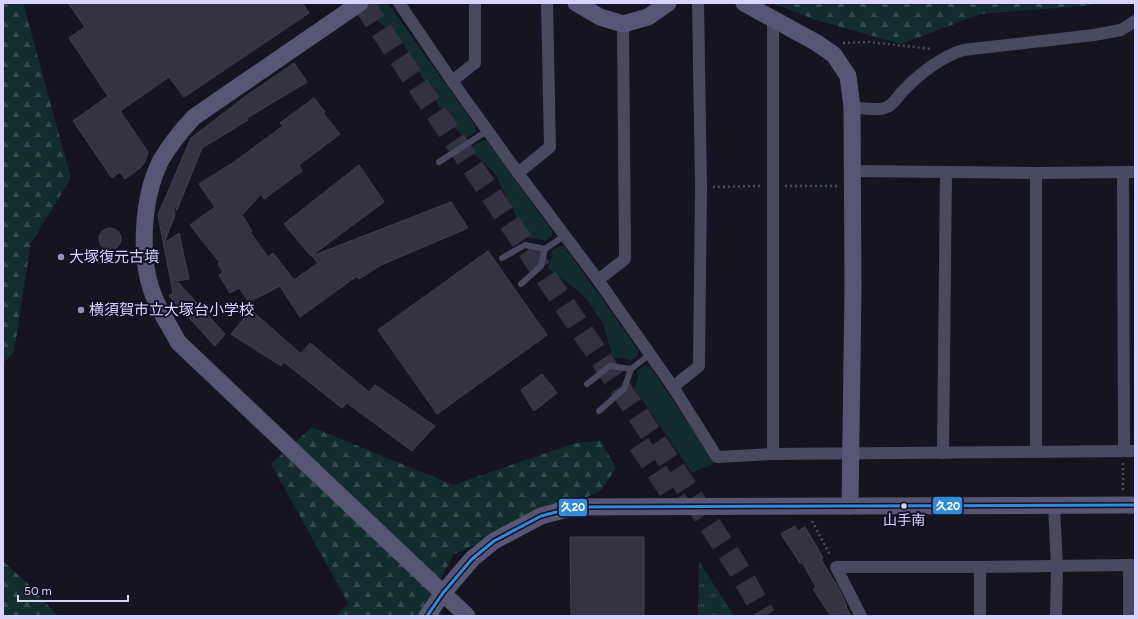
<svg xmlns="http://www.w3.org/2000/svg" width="1138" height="619" font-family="Figtree,'Noto Sans JP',sans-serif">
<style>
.grass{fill:url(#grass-tufts)}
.forest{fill:url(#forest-firs)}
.garden{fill:#132c2d}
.building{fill:#343243;stroke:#433f54}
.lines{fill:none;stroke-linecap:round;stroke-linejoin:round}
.highway-tunnel{stroke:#333142;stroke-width:22;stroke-dasharray:22 11;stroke-linecap:butt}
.path{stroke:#44505f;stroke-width:2.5;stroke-dasharray:2 3;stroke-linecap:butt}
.lane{stroke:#4a4962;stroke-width:6}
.street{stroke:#4a4962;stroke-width:12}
.secondary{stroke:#575674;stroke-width:17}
.bus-1-casing{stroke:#130f26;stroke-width:6}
.bus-1{stroke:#338bd7;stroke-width:3}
.poi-dot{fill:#9591b1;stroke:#130f26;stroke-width:1.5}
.bus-dot{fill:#d9d4ff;stroke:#130f26;stroke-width:1.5}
.labels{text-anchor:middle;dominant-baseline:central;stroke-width:4;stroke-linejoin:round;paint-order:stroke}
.bus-label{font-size:14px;fill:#d9d4ff;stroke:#130f26}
.poi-label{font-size:15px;fill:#d9d4ff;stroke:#130f26;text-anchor:start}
.line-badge{stroke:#130f26;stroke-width:1.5}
.badge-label{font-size:11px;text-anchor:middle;font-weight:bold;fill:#fff}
</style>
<defs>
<pattern id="grass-tufts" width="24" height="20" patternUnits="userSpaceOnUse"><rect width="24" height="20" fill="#132c2d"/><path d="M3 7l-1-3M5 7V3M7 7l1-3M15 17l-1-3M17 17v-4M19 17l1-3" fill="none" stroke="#354a4c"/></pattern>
<pattern id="forest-firs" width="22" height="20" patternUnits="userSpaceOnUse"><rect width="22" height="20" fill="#132c2d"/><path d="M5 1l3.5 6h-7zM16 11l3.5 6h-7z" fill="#354a4c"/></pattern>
</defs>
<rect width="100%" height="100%" fill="#161421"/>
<polygon class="grass" points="699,561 734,616 698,616"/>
<g class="forest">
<polygon points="3,3 23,3 71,178 31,243 14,352 3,363 3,79 5,67 3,65"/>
<polygon points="772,3 1098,3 1093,5 981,14 901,44 816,20"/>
<polygon points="312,427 453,485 575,443 601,441 616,468 601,491 454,554 433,594 443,616 336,616 348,603 271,464"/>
<polygon points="3,561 28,584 58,616 3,616"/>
</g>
<g class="garden">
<polygon points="377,3 389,5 475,125 476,132 465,139 444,115 402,42 370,14 369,9"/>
<polygon points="482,141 487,141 552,231 552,236 545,241 539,239 527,238 494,172 468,148"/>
<polygon points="559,246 564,246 639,351 638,356 630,361 624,358 613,358 603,324 586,298 568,283 548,268 552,256 551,251"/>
<polygon points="645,365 650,367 715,463 692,473 634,388 638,378 637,371"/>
</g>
<g class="building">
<polygon points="68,3 302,3 309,13 184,97 169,77 120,111 148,152 145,162 140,168 125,179 120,172 112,178 73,121 108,96 69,38 85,27"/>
<polygon points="294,63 307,82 247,118 248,120 202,148 177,210 173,205 175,215 164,243 179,233 189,279 177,281 225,334 215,346 169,296 173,293 158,215 191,138 246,96"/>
<polygon points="314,98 325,112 323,113 340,134 299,165 302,171 264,199 261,194 242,215 252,231 250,232 268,257 273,253 294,280 318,263 312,256 451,202 468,228 381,265 359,279 357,276 300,317 280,286 249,302 239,288 230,293 219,275 223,272 218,264 220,263 190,225 215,207 199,184 234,162 283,126 280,123"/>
<polygon points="359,165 384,202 311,256 284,224"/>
<circle cx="110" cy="239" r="11"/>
<polygon points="488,251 547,335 437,414 378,330"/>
<polygon points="251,310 301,354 310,343 369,392 375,385 435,426 412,451 347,403 342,408 284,362 281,366 231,334"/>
<polygon points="542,374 557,393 534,411 521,390"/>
<polygon points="795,526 798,531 805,527 814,542 823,558 821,559 839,589 847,606 846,607 851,616 831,616 813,589 816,587 802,562 800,564 794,553 794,554 781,534"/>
<polygon points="570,537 644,537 644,616 571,616"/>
</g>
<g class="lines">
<g class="highway-tunnel">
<polyline points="363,3 673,467 736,565 765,616"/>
<polyline points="639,444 679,505"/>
</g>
<g class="path">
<polyline points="843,43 869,42 932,49"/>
<polyline points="785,186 838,186"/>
<polyline points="713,187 760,186"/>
<polyline points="1123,490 1123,463"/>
<polyline points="812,521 830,555"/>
</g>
<g class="lane">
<polyline points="439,162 487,131"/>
<polyline points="502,258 525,245 545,249 564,236"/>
<polyline points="521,284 541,266 545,249"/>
<polyline points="587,384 610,366 631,369 649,355"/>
<polyline points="599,411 624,389 631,369"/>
</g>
<g class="street">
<polyline points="399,3 452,81"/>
<polyline points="475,3 475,63 452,81 518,173"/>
<polyline points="547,3 550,147 518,173 598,280 673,387"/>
<polyline points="698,3 701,187 699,366 673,387 717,457 773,454 1135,451"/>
<polyline points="773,18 773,454"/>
<path d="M852,107C863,108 880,112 889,106C894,103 898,96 902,92C919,74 939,58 963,50L1094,35L1121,30L1135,21"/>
<polyline points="853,171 1036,173 1135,172"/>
<polyline points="1123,172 1124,451"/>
<polyline points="1036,173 1036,452"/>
<polyline points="598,280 625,259 623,24"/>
<polyline points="943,453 946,172"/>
<polyline points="1054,505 1057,566 1056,616"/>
<polyline points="980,567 980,616"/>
<polyline points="861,616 836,567 980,567 1129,565"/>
<polyline points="1129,616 1129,565 1135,565"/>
</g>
<g class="secondary">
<path d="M360,3L194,117C181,131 171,143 161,160C142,197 138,261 155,299C161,314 171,328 178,342L467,616"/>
<polyline points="576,3 600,17 623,24 648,17 668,3"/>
<polyline points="744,3 817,43 834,55 848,76 852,107 853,288 850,506"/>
<polyline points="427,616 443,593 472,559 494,541 541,516 575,507 1135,505"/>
</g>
<g class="bus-1-casing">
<polyline id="bus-1" points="427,616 443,593 472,559 494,541 541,516 575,507 1135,505"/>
</g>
<use href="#bus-1" class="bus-1"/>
</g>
<g class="poi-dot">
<circle cx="61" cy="257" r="4"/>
<circle cx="81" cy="310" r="4"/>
</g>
<circle class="bus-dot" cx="904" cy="506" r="3.5"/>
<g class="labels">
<g class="bus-label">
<text x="904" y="520">山手南</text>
</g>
<g class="poi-label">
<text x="69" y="257">大塚復元古墳</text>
<text x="89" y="310">横須賀市立大塚台小学校</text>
</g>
</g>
<g class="line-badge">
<rect x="932" y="496" width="31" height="19" rx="4" fill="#338bd7"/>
<rect x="558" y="498" width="30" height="19" rx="4" fill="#338bd7"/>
</g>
<g class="badge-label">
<text x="948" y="510">久20</text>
<text x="573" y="511">久20</text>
</g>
<rect width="1138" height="619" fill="none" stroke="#d9d4ff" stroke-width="8"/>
<path d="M18 595v6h110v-6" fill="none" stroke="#d9d4ff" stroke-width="2"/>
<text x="24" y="595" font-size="12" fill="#d9d4ff" stroke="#130f26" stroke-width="3" paint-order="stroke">50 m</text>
</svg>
